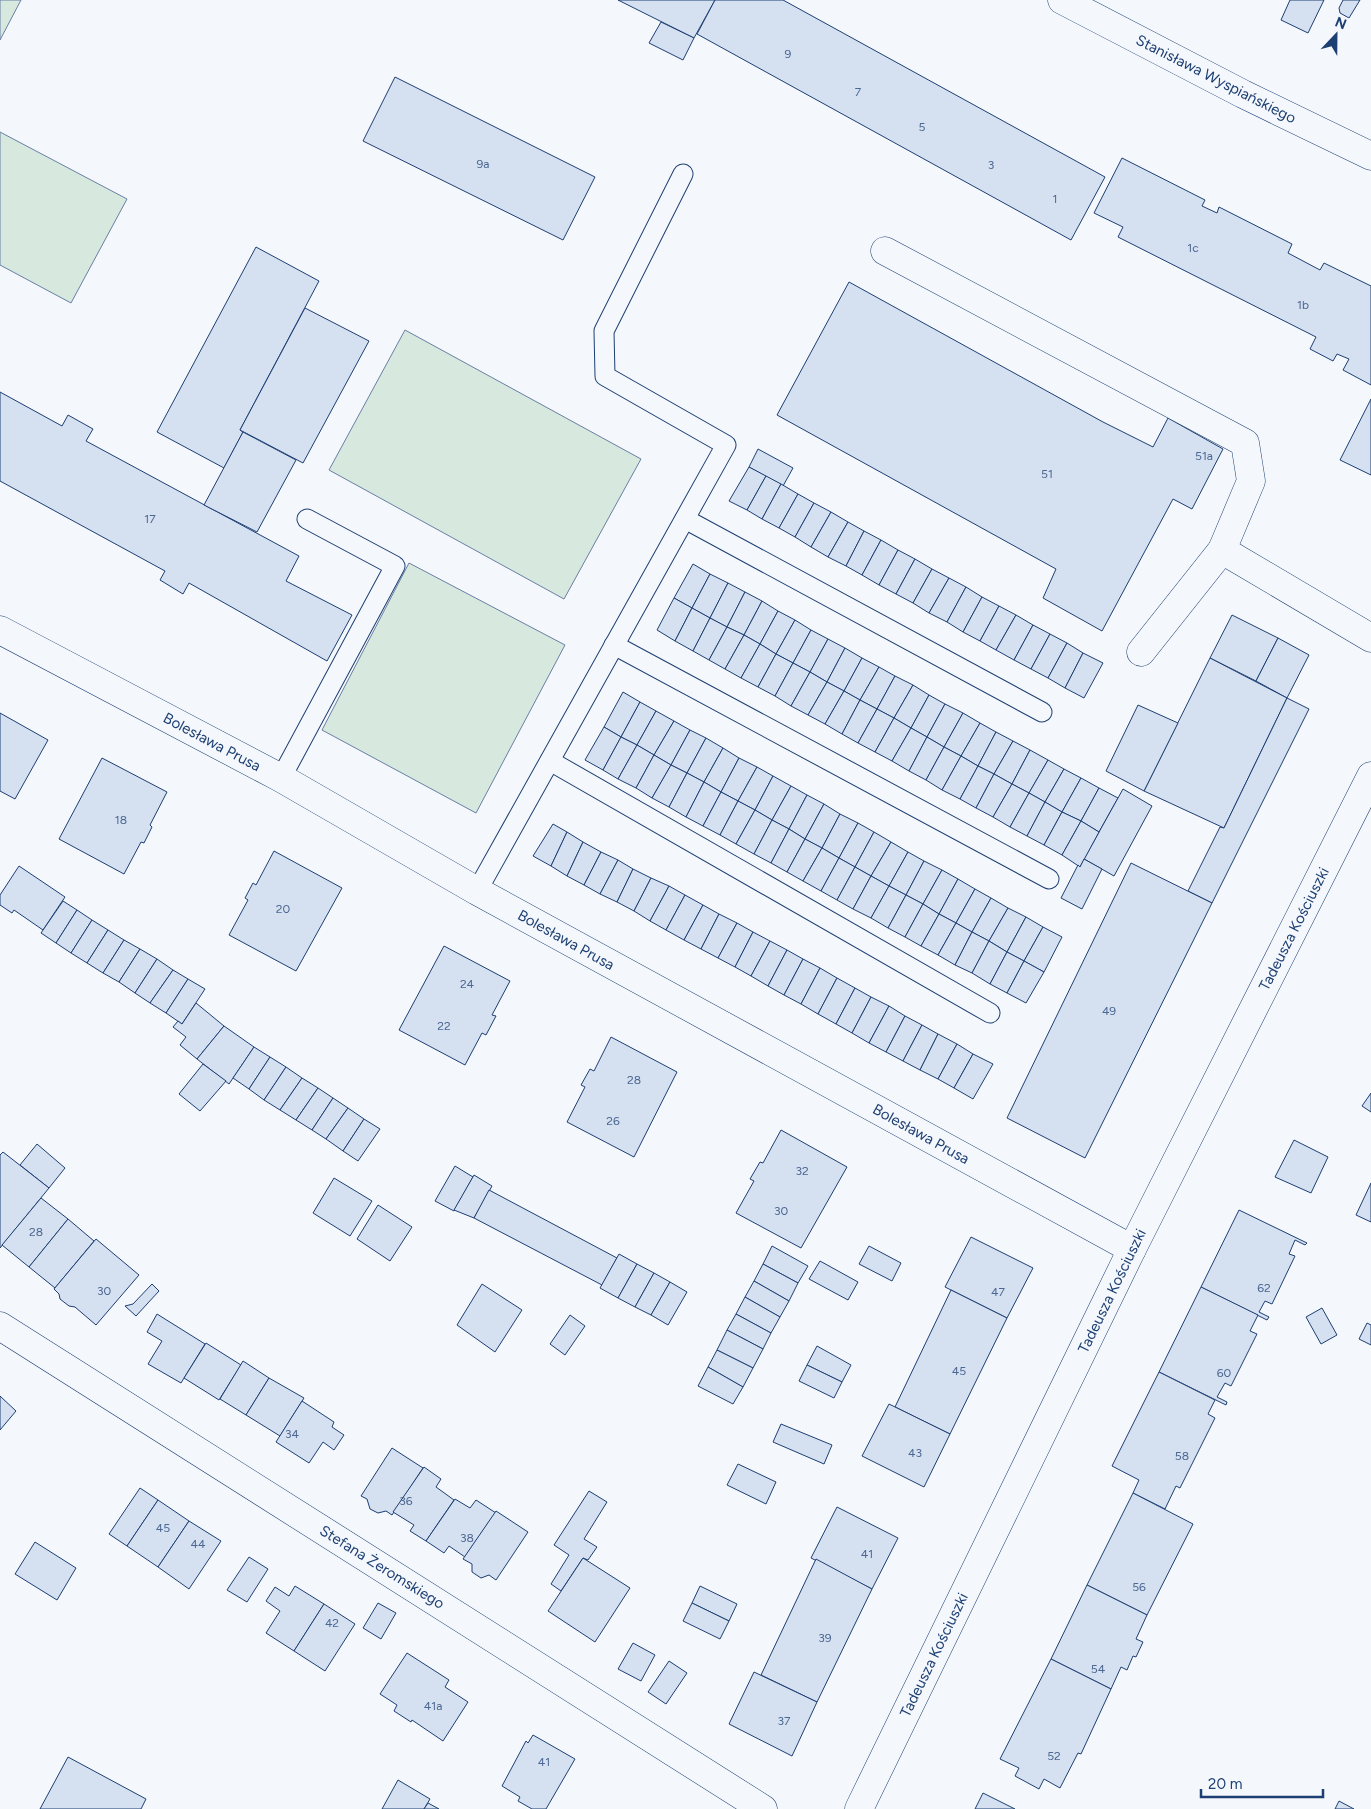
<svg xmlns="http://www.w3.org/2000/svg" width="1371" height="1809" font-family="Figtree,sans-serif">
<style>
.green{fill:#d7e8df;stroke:#687fa3}
.building{fill:#d5e0f0;stroke:#1d3f73}
.lines{fill:none;stroke-linecap:round;stroke-linejoin:round}
.lane-casing{stroke:#1d3f73;stroke-width:21}
.street-casing{stroke:#1d3f73;stroke-width:29}
.secondary-casing{stroke:#1d3f73;stroke-width:29}
.lane{stroke:#f4f7fb;stroke-width:19}
.street{stroke:#f4f7fb;stroke-width:28}
.secondary{stroke:#f4f7fb;stroke-width:28}
.labels{text-anchor:middle;dominant-baseline:central;stroke-width:4;stroke-linejoin:round;paint-order:stroke}
.number-label{font-size:12px;fill:#4b6792}
.street-label{font-size:15px;fill:#1d3f73;stroke:#f4f7fb}
</style>
<rect width="100%" height="100%" fill="#f4f7fb"/>
<g class="green">
<polygon points="0,0 21,0 0,40"/>
<polygon points="0,132 127,199 71,303 0,265"/>
<polygon points="405,330 641,459 564,599 329,470"/>
<polygon points="409,563 565,645 476,813 322,730"/>
</g>
<g class="building">
<polygon points="618,0 715,0 694,38"/>
<polygon points="715,0 783,0 1105,177 1071,240 697,34"/>
<polygon points="1290,0 1324,0 1308,33 1281,20"/>
<polygon points="1343,0 1360,0 1349,18 1340,13 1339,8"/>
<polygon points="661,22 694,38 683,60 649,43"/>
<polygon points="395,77 595,177 563,240 363,141"/>
<polygon points="1122,158 1205,200 1202,206 1217,213 1219,207 1292,244 1288,253 1320,270 1324,263 1371,286 1371,385 1343,370 1349,359 1337,354 1333,361 1310,349 1316,337 1118,237 1123,227 1094,213"/>
<polygon points="256,247 319,281 240,430 243,432 224,468 157,432"/>
<polygon points="849,282 1103,422 1153,447 1168,418 1223,449 1192,509 1173,499 1102,631 1043,598 1056,569 777,415"/>
<polygon points="305,308 369,341 303,463 240,430"/>
<polygon points="0,392 62,426 68,415 93,429 86,441 299,556 286,581 352,615 327,661 189,583 183,594 160,580 165,571 0,481"/>
<polygon points="1371,399 1371,475 1340,460"/>
<polygon points="243,432 296,460 257,532 204,505"/>
<polygon points="758,449 793,468 783,486 749,467"/>
<polygon points="749,467 766,476 747,510 729,501"/>
<polygon points="766,476 781,484 762,519 747,510"/>
<polygon points="781,484 798,494 779,528 762,519"/>
<polygon points="798,494 814,503 795,537 779,528"/>
<polygon points="814,503 831,512 811,547 795,537"/>
<polygon points="831,512 848,522 828,557 811,547"/>
<polygon points="848,522 864,531 846,566 828,557"/>
<polygon points="864,531 881,540 862,575 846,566"/>
<polygon points="881,540 898,550 879,585 862,575"/>
<polygon points="898,550 915,559 896,594 879,585"/>
<polygon points="915,559 932,569 913,603 896,594"/>
<polygon points="693,564 710,574 692,608 674,598"/>
<polygon points="932,569 949,578 929,613 913,603"/>
<polygon points="710,574 728,583 710,618 692,608"/>
<polygon points="949,578 966,587 947,622 929,613"/>
<polygon points="728,583 745,592 727,627 710,618"/>
<polygon points="966,587 982,597 963,632 947,622"/>
<polygon points="745,592 762,601 744,635 727,627"/>
<polygon points="982,597 999,606 980,641 963,632"/>
<polygon points="674,598 692,608 675,641 657,630"/>
<polygon points="762,601 778,611 760,644 744,635"/>
<polygon points="999,606 1016,615 996,650 980,641"/>
<polygon points="692,608 710,618 693,651 675,641"/>
<polygon points="778,611 795,620 776,654 760,644"/>
<polygon points="1016,615 1033,625 1014,660 996,650"/>
<polygon points="1232,615 1278,638 1256,681 1210,658"/>
<polygon points="710,618 727,627 709,660 693,651"/>
<polygon points="795,620 811,630 793,663 776,654"/>
<polygon points="1033,625 1050,634 1031,669 1014,660"/>
<polygon points="727,627 744,635 725,669 709,660"/>
<polygon points="811,630 828,639 810,672 793,663"/>
<polygon points="1050,634 1067,643 1048,678 1031,669"/>
<polygon points="744,635 760,644 741,678 725,669"/>
<polygon points="1278,638 1309,655 1287,698 1256,681"/>
<polygon points="828,639 845,648 827,682 810,672"/>
<polygon points="1067,643 1083,653 1065,688 1048,678"/>
<polygon points="760,644 776,654 758,687 741,678"/>
<polygon points="845,648 862,658 844,691 827,682"/>
<polygon points="1083,653 1103,663 1084,698 1065,688"/>
<polygon points="776,654 793,663 775,696 758,687"/>
<polygon points="862,658 879,667 860,700 844,691"/>
<polygon points="1210,658 1287,698 1224,828 1144,791"/>
<polygon points="793,663 810,672 791,706 775,696"/>
<polygon points="879,667 895,676 877,709 860,700"/>
<polygon points="810,672 827,682 808,715 791,706"/>
<polygon points="895,676 913,685 894,718 877,709"/>
<polygon points="827,682 844,691 825,724 808,715"/>
<polygon points="913,685 929,695 911,728 894,718"/>
<polygon points="844,691 860,700 842,734 825,724"/>
<polygon points="623,692 640,702 621,737 604,727"/>
<polygon points="929,695 945,704 927,737 911,728"/>
<polygon points="1287,698 1309,709 1212,903 1188,891 1220,827 1224,828"/>
<polygon points="860,700 877,709 858,743 842,734"/>
<polygon points="640,702 656,711 637,745 621,737"/>
<polygon points="945,704 963,713 944,747 927,737"/>
<polygon points="1138,705 1178,723 1144,791 1106,771"/>
<polygon points="877,709 894,718 875,752 858,743"/>
<polygon points="656,711 674,721 654,755 637,745"/>
<polygon points="0,713 48,740 15,799 0,791"/>
<polygon points="963,713 980,723 961,756 944,747"/>
<polygon points="894,718 911,728 892,761 875,752"/>
<polygon points="674,721 690,730 671,765 654,755"/>
<polygon points="980,723 996,732 978,766 961,756"/>
<polygon points="604,727 621,737 603,770 585,760"/>
<polygon points="911,728 927,737 909,771 892,761"/>
<polygon points="690,730 706,738 687,773 671,765"/>
<polygon points="996,732 1013,741 994,774 978,766"/>
<polygon points="621,737 637,745 618,779 603,770"/>
<polygon points="927,737 944,747 926,780 909,771"/>
<polygon points="706,738 723,748 704,782 687,773"/>
<polygon points="1013,741 1030,750 1012,784 994,774"/>
<polygon points="637,745 654,755 636,788 618,779"/>
<polygon points="944,747 961,756 942,790 926,780"/>
<polygon points="723,748 739,758 721,792 704,782"/>
<polygon points="1030,750 1048,760 1029,793 1012,784"/>
<polygon points="654,755 671,765 652,798 636,788"/>
<polygon points="961,756 978,766 960,799 942,790"/>
<polygon points="102,758 167,792 150,825 152,827 144,843 141,842 124,874 59,839"/>
<polygon points="739,758 757,767 738,801 721,792"/>
<polygon points="1048,760 1064,769 1045,802 1029,793"/>
<polygon points="671,765 687,773 669,807 652,798"/>
<polygon points="978,766 994,774 976,808 960,799"/>
<polygon points="757,767 773,776 755,810 738,801"/>
<polygon points="1064,769 1081,778 1062,812 1045,802"/>
<polygon points="687,773 704,782 686,817 669,807"/>
<polygon points="994,774 1012,784 993,817 976,808"/>
<polygon points="773,776 791,786 772,820 755,810"/>
<polygon points="1081,778 1099,788 1081,821 1062,812"/>
<polygon points="704,782 721,792 703,826 686,817"/>
<polygon points="1012,784 1029,793 1010,827 993,817"/>
<polygon points="791,786 807,795 789,829 772,820"/>
<polygon points="1099,788 1118,798 1099,832 1081,821"/>
<polygon points="1123,789 1152,806 1114,876 1084,859"/>
<polygon points="721,792 738,801 720,835 703,826"/>
<polygon points="1029,793 1045,802 1027,836 1010,827"/>
<polygon points="807,795 824,804 805,839 789,829"/>
<polygon points="738,801 755,810 736,844 720,835"/>
<polygon points="1045,802 1062,812 1044,845 1027,836"/>
<polygon points="824,804 840,814 822,848 805,839"/>
<polygon points="755,810 772,820 754,854 736,844"/>
<polygon points="1062,812 1081,821 1062,855 1044,845"/>
<polygon points="840,814 858,823 839,858 822,848"/>
<polygon points="772,820 789,829 771,863 754,854"/>
<polygon points="1081,821 1099,832 1080,867 1062,855"/>
<polygon points="858,823 874,832 855,867 839,858"/>
<polygon points="553,824 567,832 551,866 533,856"/>
<polygon points="789,829 805,839 787,872 771,863"/>
<polygon points="567,832 583,842 567,876 551,866"/>
<polygon points="874,832 891,842 871,876 855,867"/>
<polygon points="805,839 822,848 803,881 787,872"/>
<polygon points="583,842 601,852 584,885 567,876"/>
<polygon points="891,842 908,852 889,886 871,876"/>
<polygon points="822,848 839,858 821,891 803,881"/>
<polygon points="274,851 342,888 296,971 229,935 248,900 245,898 253,883 256,885"/>
<polygon points="601,852 618,860 600,894 584,885"/>
<polygon points="908,852 924,861 906,895 889,886"/>
<polygon points="839,858 855,867 837,900 821,891"/>
<polygon points="1084,859 1102,869 1082,909 1061,898 1078,865 1080,867"/>
<polygon points="618,860 633,869 617,902 600,894"/>
<polygon points="924,861 942,870 923,904 906,895"/>
<polygon points="1131,863 1212,903 1085,1158 1007,1118"/>
<polygon points="19,866 65,897 43,930 14,910 12,913 0,905 0,895"/>
<polygon points="855,867 871,876 853,909 837,900"/>
<polygon points="633,869 651,878 634,911 617,902"/>
<polygon points="942,870 958,879 939,914 923,904"/>
<polygon points="871,876 889,886 871,918 853,909"/>
<polygon points="651,878 669,886 650,921 634,911"/>
<polygon points="958,879 975,889 956,923 939,914"/>
<polygon points="669,886 685,895 666,930 650,921"/>
<polygon points="889,886 906,895 888,928 871,918"/>
<polygon points="975,889 991,898 972,932 956,923"/>
<polygon points="685,895 703,905 684,940 666,930"/>
<polygon points="906,895 923,904 905,937 888,928"/>
<polygon points="991,898 1008,908 989,941 972,932"/>
<polygon points="63,901 77,910 56,943 41,933"/>
<polygon points="923,904 939,914 921,946 905,937"/>
<polygon points="703,905 719,914 701,949 684,940"/>
<polygon points="1008,908 1026,917 1007,952 989,941"/>
<polygon points="77,910 92,920 71,953 56,943"/>
<polygon points="719,914 737,923 718,958 701,949"/>
<polygon points="939,914 956,923 938,955 921,946"/>
<polygon points="1026,917 1043,927 1024,961 1007,952"/>
<polygon points="92,920 108,930 87,963 71,953"/>
<polygon points="737,923 753,932 735,967 718,958"/>
<polygon points="956,923 972,932 955,965 938,955"/>
<polygon points="1043,927 1062,937 1044,972 1024,961"/>
<polygon points="108,930 124,940 103,973 87,963"/>
<polygon points="753,932 770,941 751,976 735,967"/>
<polygon points="972,932 989,941 972,973 955,965"/>
<polygon points="124,940 140,949 119,982 103,973"/>
<polygon points="770,941 787,950 768,986 751,976"/>
<polygon points="989,941 1007,952 990,984 972,973"/>
<polygon points="444,946 510,981 492,1015 496,1016 486,1035 482,1033 465,1065 399,1030"/>
<polygon points="140,949 157,959 135,993 119,982"/>
<polygon points="787,950 803,959 784,995 768,986"/>
<polygon points="1007,952 1024,961 1007,993 990,984"/>
<polygon points="157,959 173,970 150,1003 135,993"/>
<polygon points="803,959 820,968 801,1004 784,995"/>
<polygon points="1024,961 1044,972 1026,1003 1007,993"/>
<polygon points="820,968 837,978 818,1014 801,1004"/>
<polygon points="173,970 188,979 166,1013 150,1003"/>
<polygon points="837,978 855,988 836,1024 818,1014"/>
<polygon points="188,979 205,989 182,1024 166,1013"/>
<polygon points="855,988 871,997 852,1033 836,1024"/>
<polygon points="871,997 889,1006 869,1043 852,1033"/>
<polygon points="196,1003 224,1026 197,1059 180,1045 186,1037 173,1027 178,1021 182,1024"/>
<polygon points="889,1006 905,1016 886,1052 869,1043"/>
<polygon points="905,1016 922,1025 903,1061 886,1052"/>
<polygon points="922,1025 938,1034 920,1070 903,1061"/>
<polygon points="224,1026 254,1047 229,1084 197,1059"/>
<polygon points="938,1034 957,1044 938,1079 920,1070"/>
<polygon points="611,1037 677,1072 634,1157 567,1122 585,1087 581,1085 590,1069 594,1071"/>
<polygon points="957,1044 973,1054 954,1088 938,1079"/>
<polygon points="254,1047 270,1057 249,1089 233,1078"/>
<polygon points="973,1054 993,1064 973,1099 954,1088"/>
<polygon points="270,1057 286,1067 264,1100 249,1089"/>
<polygon points="203,1064 226,1081 200,1111 179,1094"/>
<polygon points="286,1067 302,1078 280,1110 264,1100"/>
<polygon points="302,1078 318,1088 296,1120 280,1110"/>
<polygon points="318,1088 333,1098 312,1130 296,1120"/>
<polygon points="1371,1093 1371,1112 1362,1106"/>
<polygon points="333,1098 348,1108 326,1139 312,1130"/>
<polygon points="348,1108 364,1119 343,1151 326,1139"/>
<polygon points="364,1119 380,1129 358,1161 343,1151"/>
<polygon points="781,1130 847,1167 801,1248 736,1213 754,1181 750,1179 760,1162 763,1163"/>
<polygon points="1294,1140 1328,1157 1311,1193 1275,1177"/>
<polygon points="37,1144 65,1168 49,1188 20,1165"/>
<polygon points="3,1152 49,1188 0,1248 0,1155"/>
<polygon points="455,1166 473,1177 454,1211 435,1201"/>
<polygon points="474,1175 492,1186 474,1218 454,1210"/>
<polygon points="334,1178 372,1201 350,1236 313,1213"/>
<polygon points="1371,1183 1371,1222 1356,1215"/>
<polygon points="489,1190 617,1258 602,1285 474,1218"/>
<polygon points="41,1198 68,1219 29,1267 2,1245"/>
<polygon points="378,1205 412,1227 390,1261 357,1239"/>
<polygon points="1239,1210 1307,1243 1305,1245 1295,1240 1289,1254 1295,1256 1272,1304 1265,1301 1259,1312 1269,1317 1267,1320 1201,1287"/>
<polygon points="68,1219 94,1241 55,1288 29,1267"/>
<polygon points="971,1237 1033,1268 1007,1318 945,1287"/>
<polygon points="96,1239 139,1275 96,1325 75,1307 69,1306 60,1299 59,1294 54,1289"/>
<polygon points="772,1246 808,1266 798,1283 763,1264"/>
<polygon points="869,1246 901,1263 892,1281 859,1264"/>
<polygon points="619,1254 637,1264 618,1298 600,1288"/>
<polygon points="820,1261 858,1282 848,1300 809,1279"/>
<polygon points="637,1264 654,1273 635,1307 618,1298"/>
<polygon points="763,1264 798,1283 789,1301 754,1281"/>
<polygon points="654,1273 670,1282 651,1315 635,1307"/>
<polygon points="754,1281 789,1301 780,1317 745,1297"/>
<polygon points="670,1282 687,1292 668,1325 651,1315"/>
<polygon points="152,1284 159,1291 136,1316 125,1306 133,1304"/>
<polygon points="482,1284 522,1310 495,1352 457,1325"/>
<polygon points="1201,1287 1258,1315 1250,1331 1257,1334 1231,1386 1225,1383 1217,1397 1227,1402 1226,1405 1159,1372"/>
<polygon points="951,1290 1007,1318 950,1434 895,1407"/>
<polygon points="745,1297 780,1317 771,1333 736,1314"/>
<polygon points="1322,1308 1337,1335 1321,1344 1306,1317"/>
<polygon points="157,1314 205,1344 181,1383 148,1364 162,1341 147,1332"/>
<polygon points="736,1314 771,1333 763,1349 727,1330"/>
<polygon points="570,1315 585,1326 565,1355 550,1344"/>
<polygon points="1367,1323 1371,1325 1371,1345 1359,1339"/>
<polygon points="727,1330 763,1349 753,1368 717,1350"/>
<polygon points="206,1343 241,1365 219,1400 184,1378"/>
<polygon points="817,1346 851,1365 842,1382 807,1365"/>
<polygon points="717,1350 753,1368 743,1387 708,1367"/>
<polygon points="243,1361 269,1378 246,1415 220,1399"/>
<polygon points="807,1365 842,1382 834,1398 799,1381"/>
<polygon points="708,1367 743,1387 733,1404 698,1386"/>
<polygon points="1159,1372 1215,1400 1208,1414 1215,1418 1180,1488 1176,1486 1165,1509 1133,1493 1139,1480 1112,1466"/>
<polygon points="269,1378 304,1398 280,1436 246,1415"/>
<polygon points="0,1396 16,1411 0,1430"/>
<polygon points="302,1401 334,1422 332,1427 344,1435 334,1450 323,1442 309,1463 276,1442"/>
<polygon points="889,1404 950,1434 924,1487 862,1456"/>
<polygon points="781,1424 832,1445 824,1464 773,1442"/>
<polygon points="392,1448 423,1468 392,1515 386,1511 378,1513 370,1509 367,1499 361,1496"/>
<polygon points="738,1464 776,1482 766,1504 727,1485"/>
<polygon points="424,1467 441,1479 436,1487 454,1500 426,1541 410,1531 414,1525 393,1512"/>
<polygon points="140,1488 158,1500 127,1546 109,1534"/>
<polygon points="589,1491 607,1502 584,1539 597,1547 588,1560 583,1558 561,1591 551,1584 569,1555 554,1545"/>
<polygon points="1133,1493 1193,1524 1147,1615 1087,1585"/>
<polygon points="455,1499 470,1508 476,1500 496,1513 465,1557 449,1546 444,1553 426,1541"/>
<polygon points="158,1500 189,1521 158,1567 127,1546"/>
<polygon points="837,1507 898,1538 872,1589 811,1558"/>
<polygon points="496,1511 528,1532 496,1580 489,1575 481,1578 472,1572 472,1564 463,1559"/>
<polygon points="189,1521 221,1541 189,1589 158,1567"/>
<polygon points="35,1542 76,1568 57,1600 15,1574"/>
<polygon points="249,1557 268,1569 247,1602 227,1590"/>
<polygon points="583,1558 630,1588 595,1642 548,1611"/>
<polygon points="816,1559 872,1589 817,1702 761,1675"/>
<polygon points="1087,1585 1147,1615 1136,1639 1143,1642 1136,1657 1133,1656 1127,1670 1121,1667 1111,1689 1051,1659"/>
<polygon points="295,1586 324,1604 294,1651 266,1633 280,1611 266,1601 275,1587 289,1596"/>
<polygon points="700,1586 737,1604 729,1621 692,1603"/>
<polygon points="378,1603 396,1613 381,1639 363,1628"/>
<polygon points="692,1603 729,1621 720,1639 683,1621"/>
<polygon points="324,1604 355,1624 325,1671 294,1651"/>
<polygon points="633,1643 655,1655 641,1681 618,1669"/>
<polygon points="407,1653 449,1680 445,1687 468,1702 443,1741 412,1720 411,1722 394,1711 397,1705 380,1694"/>
<polygon points="1051,1659 1111,1689 1081,1754 1078,1753 1060,1788 1044,1779 1039,1789 1015,1776 1019,1768 1000,1759"/>
<polygon points="669,1661 687,1673 666,1704 648,1692"/>
<polygon points="754,1672 817,1702 792,1756 729,1724"/>
<polygon points="533,1735 575,1759 546,1809 532,1809 518,1801 520,1797 502,1786 526,1741 528,1743"/>
<polygon points="68,1757 146,1799 141,1809 40,1809"/>
<polygon points="398,1780 430,1799 424,1809 382,1809"/>
<polygon points="983,1793 1015,1809 975,1809"/>
<polygon points="1339,1801 1354,1809 1335,1809"/>
<polygon points="428,1803 439,1809 424,1809"/>
</g>
<g class="lines">
<g class="lane-casing">
<g id="lane">
<polyline points="685,519 1042,712"/>
<polyline points="614,645 1049,879"/>
<polyline points="550,761 990,1013"/>
<polyline points="281,778 395,566 307,519"/>
<polyline points="477,891 726,445 605,376 604,331 683,174"/>
</g>
</g>
<g class="street-casing">
<g id="street">
<polyline points="1062,0 1243,94 1371,156"/>
<polyline points="885,251 1245,443 1251,481 1222,550 1371,638"/>
<polyline points="0,630 281,778 477,891 1132,1249"/>
<polyline points="1141,652 1222,550"/>
<polyline points="0,1326 763,1809"/>
</g>
</g>
<g class="secondary-casing">
<polyline id="secondary" points="859,1809 1132,1249 1371,776"/>
</g>
<use href="#lane" class="lane"/>
<use href="#street" class="street"/>
<use href="#secondary" class="secondary"/>
</g>
<g class="labels">
<g class="number-label">
<text x="788" y="54">9</text>
<text x="858" y="92">7</text>
<text x="922" y="127">5</text>
<text x="483" y="164">9a</text>
<text x="991" y="165">3</text>
<text x="1055" y="199">1</text>
<text x="1193" y="248">1c</text>
<text x="1303" y="305">1b</text>
<text x="1204" y="456">51a</text>
<text x="1047" y="474">51</text>
<text x="150" y="519">17</text>
<text x="121" y="820">18</text>
<text x="283" y="909">20</text>
<text x="467" y="984">24</text>
<text x="1109" y="1011">49</text>
<text x="444" y="1026">22</text>
<text x="634" y="1080">28</text>
<text x="613" y="1121">26</text>
<text x="802" y="1171">32</text>
<text x="781" y="1211">30</text>
<text x="36" y="1232">28</text>
<text x="1264" y="1288">62</text>
<text x="104" y="1291">30</text>
<text x="998" y="1292">47</text>
<text x="959" y="1371">45</text>
<text x="1224" y="1373">60</text>
<text x="292" y="1434">34</text>
<text x="915" y="1453">43</text>
<text x="1182" y="1456">58</text>
<text x="406" y="1501">36</text>
<text x="163" y="1528">45</text>
<text x="467" y="1538">38</text>
<text x="198" y="1544">44</text>
<text x="867" y="1554">41</text>
<text x="1139" y="1587">56</text>
<text x="332" y="1623">42</text>
<text x="825" y="1638">39</text>
<text x="1098" y="1669">54</text>
<text x="433" y="1706">41a</text>
<text x="784" y="1721">37</text>
<text x="1054" y="1756">52</text>
<text x="544" y="1762">41</text>
</g>
<g class="street-label">
<text transform="translate(1216 79) rotate(27)">Stanisława Wyspiańskiego</text>
<text transform="translate(212 742) rotate(28)">Bolesława Prusa</text>
<text transform="translate(1294 929) rotate(-63)">Tadeusza Kościuszki</text>
<text transform="translate(566 940) rotate(29)">Bolesława Prusa</text>
<text transform="translate(921 1134) rotate(29)">Bolesława Prusa</text>
<text transform="translate(1112 1291) rotate(-64)">Tadeusza Kościuszki</text>
<text transform="translate(382 1567) rotate(32)">Stefana Żeromskiego</text>
<text transform="translate(934 1655) rotate(-64)">Tadeusza Kościuszki</text>
</g>
</g>
<g transform="translate(1336 35) rotate(22)" stroke="#f4f7fb" stroke-width="4" paint-order="stroke">
<path d="M0-4L9 19L0 12L-9 19Z" fill="#1d3f73"/>
<text y="-8" font-size="14" font-weight="bold" text-anchor="middle" fill="#1d3f73">N</text>
</g>
<path d="M1201 1789v8h122v-8" fill="none" stroke="#1d3f73" stroke-width="2.5"/>
<text x="1208" y="1789" font-size="15" fill="#1d3f73" stroke="#f4f7fb" stroke-width="4" paint-order="stroke">20 m</text>
</svg>
